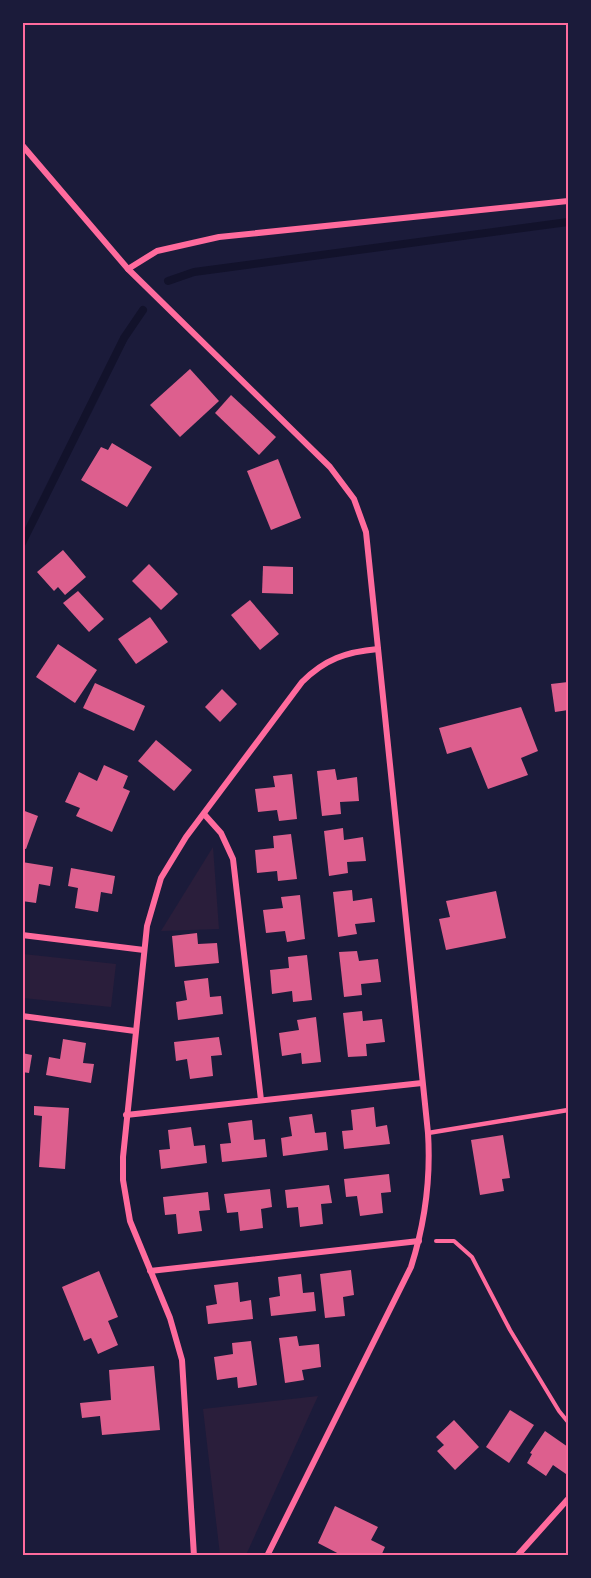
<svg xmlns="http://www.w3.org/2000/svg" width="591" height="1578" font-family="Jost,sans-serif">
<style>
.green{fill:#2a1e3b}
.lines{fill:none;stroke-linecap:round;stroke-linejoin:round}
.stream{stroke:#12122b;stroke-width:8}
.building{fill:#dd5f8e}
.path{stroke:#ff6b9d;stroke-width:4}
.service{stroke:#ff6b9d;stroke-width:4.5}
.minor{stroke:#ff6b9d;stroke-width:6}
.neatline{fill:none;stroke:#ff6b9d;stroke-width:2}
</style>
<rect width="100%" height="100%" fill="#1b1b3a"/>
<g class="green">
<polygon points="213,847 219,929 161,931"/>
<polygon points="23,954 116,964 111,1007 23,998"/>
<polygon points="318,1396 246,1555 220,1555 203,1409"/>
</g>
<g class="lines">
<g class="stream">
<polyline points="168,281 194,272 568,222"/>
<polyline points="22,543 124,338 143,310"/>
</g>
</g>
<g class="building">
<polygon points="190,369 219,401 180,437 150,405"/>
<polygon points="231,395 276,437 259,455 215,413"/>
<polygon points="112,443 152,467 127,507 81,480 101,447 108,450"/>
<polygon points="278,459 301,518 271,530 247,471"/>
<polygon points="63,550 86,577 65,595 58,587 54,591 37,572"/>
<polygon points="149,564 178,594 161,610 132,581"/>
<polygon points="263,566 293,567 293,594 262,593"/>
<polygon points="78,591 104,619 89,632 63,603"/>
<polygon points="250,600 279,634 260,650 231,615"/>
<polygon points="150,617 168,642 136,664 118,639"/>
<polygon points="58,644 97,670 75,703 36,677"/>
<polygon points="568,682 568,710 555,712 551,684"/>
<polygon points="95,683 145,706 134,731 83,708"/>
<polygon points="222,689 237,704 220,722 205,707"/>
<polygon points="521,707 538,751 521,758 528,775 488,789 471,747 447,754 439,728"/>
<polygon points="156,740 192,770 174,791 138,761"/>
<polygon points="104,765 128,776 123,788 130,791 112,832 76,816 80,808 65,802 79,772 97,781"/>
<polygon points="335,769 337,780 357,777 359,801 340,802 341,814 322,816 317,771"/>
<polygon points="292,774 297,819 279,821 277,810 258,812 255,789 275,787 273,776"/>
<polygon points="22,810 38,816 26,849 22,848"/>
<polygon points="343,828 344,840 363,837 366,861 347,862 348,873 329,876 324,831"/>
<polygon points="291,834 297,879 278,881 277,871 257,873 255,850 274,848 273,836"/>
<polygon points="22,862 53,867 50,886 39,884 36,903 22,901"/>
<polygon points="71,868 115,876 112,894 101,892 98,912 75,908 78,888 68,886"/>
<polygon points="352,890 353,901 372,898 375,922 355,924 357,934 338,937 333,892"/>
<polygon points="496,891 506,938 446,950 439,919 450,917 446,901"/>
<polygon points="300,895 305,939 287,942 285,931 266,933 263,910 283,908 281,897"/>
<polygon points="197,933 198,944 217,943 219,963 175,967 172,936"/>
<polygon points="357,951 359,961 378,959 381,982 361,984 362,995 344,997 339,952"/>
<polygon points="307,955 312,1000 293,1002 292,991 272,994 270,970 289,968 288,957"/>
<polygon points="208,978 210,997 221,996 223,1014 178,1020 176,1002 187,1000 184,981"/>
<polygon points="362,1011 363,1021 382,1019 385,1042 366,1044 367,1056 348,1057 343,1013"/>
<polygon points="316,1017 321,1062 302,1064 301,1053 282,1056 279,1033 299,1030 297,1020"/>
<polygon points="219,1037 222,1055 211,1056 213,1076 190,1079 187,1059 176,1061 174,1042"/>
<polygon points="63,1039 86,1043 83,1063 94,1064 91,1083 46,1075 49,1057 60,1059"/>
<polygon points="22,1053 32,1055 29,1073 22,1072"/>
<polygon points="34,1106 69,1108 65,1169 39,1167 42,1116 34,1115"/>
<polygon points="374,1107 376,1127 387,1125 390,1144 344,1149 342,1131 353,1130 351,1110"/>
<polygon points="312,1114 315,1133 326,1132 328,1150 283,1156 281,1138 292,1136 289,1117"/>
<polygon points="252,1120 254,1140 265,1139 267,1157 222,1162 220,1144 231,1143 228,1123"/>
<polygon points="191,1127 194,1146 205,1145 207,1163 161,1169 159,1150 170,1149 168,1130"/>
<polygon points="503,1135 510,1178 502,1179 504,1191 480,1195 471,1140"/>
<polygon points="389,1174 391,1192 381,1193 383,1213 360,1216 357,1196 346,1197 344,1179"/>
<polygon points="329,1185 332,1203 321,1204 323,1224 300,1227 298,1207 287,1208 285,1190"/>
<polygon points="270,1189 272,1207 261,1209 263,1228 240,1231 238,1212 227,1213 224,1194"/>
<polygon points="208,1192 210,1210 199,1211 202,1231 178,1234 176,1214 165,1215 163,1197"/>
<polygon points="351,1270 354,1295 343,1297 345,1316 325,1318 320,1274"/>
<polygon points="99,1271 118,1317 108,1321 118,1345 98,1354 91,1338 84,1341 62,1287"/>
<polygon points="301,1274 303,1293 314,1292 316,1311 271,1316 269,1298 280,1296 278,1277"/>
<polygon points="238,1282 240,1302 251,1300 253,1319 208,1324 206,1306 217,1304 214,1285"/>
<polygon points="297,1336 299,1346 319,1344 321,1367 302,1370 304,1380 285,1383 279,1338"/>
<polygon points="251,1341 257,1385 238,1388 237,1377 217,1380 214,1357 233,1354 232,1343"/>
<polygon points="154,1366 160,1430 102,1435 100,1416 82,1418 80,1403 111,1400 109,1370"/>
<polygon points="510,1410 534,1425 509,1463 486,1447"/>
<polygon points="454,1420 479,1447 455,1470 437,1451 444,1445 436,1437"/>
<polygon points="545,1431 568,1447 568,1470 566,1474 553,1465 546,1476 527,1463 532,1454 530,1453"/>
<polygon points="335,1506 378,1527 371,1540 385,1547 381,1556 343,1556 318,1543"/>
</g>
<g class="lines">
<polyline class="path" points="436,1241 454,1241 472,1257 510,1330 559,1411 568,1422"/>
<polyline class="service" points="428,1133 568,1110"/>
<g class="minor">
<path d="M22,145L128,269L330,467L354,499L366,532L428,1133C431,1180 425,1223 411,1267L267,1556"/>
<polyline points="128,269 157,251 219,237 568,201"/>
<polyline points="204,814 221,833 233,859 261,1100"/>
<polyline points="22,935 144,950"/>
<polyline points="22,1016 135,1031"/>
<polyline points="126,1115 422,1083"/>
<polyline points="150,1271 419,1241"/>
<path d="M194,1556L182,1360L170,1318L130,1221L123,1180V1157L147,926L161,878L186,837L302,682C325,659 346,652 378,649"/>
<polyline points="517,1556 568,1499"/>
</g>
</g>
<rect width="591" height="1578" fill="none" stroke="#1b1b3a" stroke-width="48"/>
<rect x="24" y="24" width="543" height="1530" class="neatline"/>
</svg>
